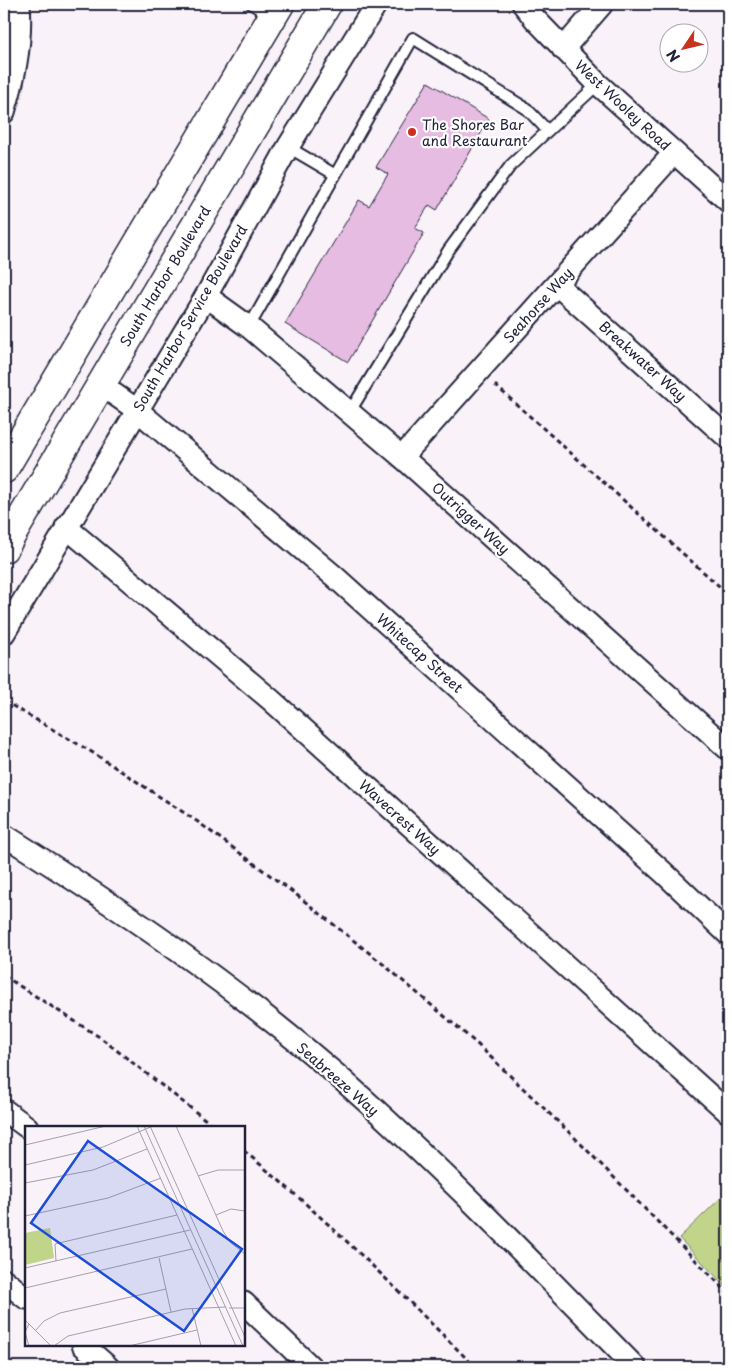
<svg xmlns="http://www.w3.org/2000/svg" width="732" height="1371" font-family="'Playpen Sans',sans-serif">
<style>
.green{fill:#c1d58a;stroke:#727c62}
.building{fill:#e6bce2;stroke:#22223b}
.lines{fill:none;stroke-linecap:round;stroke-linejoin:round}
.lane-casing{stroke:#22223b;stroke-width:14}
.street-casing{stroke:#22223b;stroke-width:25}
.secondary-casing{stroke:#22223b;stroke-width:31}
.path{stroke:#22223b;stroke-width:3;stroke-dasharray:5 4;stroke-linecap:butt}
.lane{stroke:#fff;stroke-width:10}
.street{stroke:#fff;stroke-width:21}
.secondary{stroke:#fff;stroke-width:28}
.poi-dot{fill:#c8321e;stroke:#fff;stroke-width:2}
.labels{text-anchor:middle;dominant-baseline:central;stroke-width:4.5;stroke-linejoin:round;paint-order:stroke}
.street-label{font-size:14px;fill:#22223b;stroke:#fff}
.poi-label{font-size:14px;fill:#22223b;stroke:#fff;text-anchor:start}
.inset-road{fill:none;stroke:#a49fad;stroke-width:1}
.view{fill:#1d4ed8;fill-opacity:0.15;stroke:#1d4ed8;stroke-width:2.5}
.inset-edge{fill:none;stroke:#22223b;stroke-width:2.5}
</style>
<rect width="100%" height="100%" fill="#faf2f9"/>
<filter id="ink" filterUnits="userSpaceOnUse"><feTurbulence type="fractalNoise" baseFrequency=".02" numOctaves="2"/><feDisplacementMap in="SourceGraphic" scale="10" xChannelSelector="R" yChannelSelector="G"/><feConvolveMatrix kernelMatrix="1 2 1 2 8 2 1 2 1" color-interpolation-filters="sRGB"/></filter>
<g filter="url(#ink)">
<polygon class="green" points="728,1191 728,1289 679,1238"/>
<polygon class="building" points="428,82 489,119 437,210 429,205 415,228 424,233 348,362 285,324 359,200 369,206 388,174 376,167"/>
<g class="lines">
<g class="lane-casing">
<g id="lane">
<polyline points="252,4 272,17"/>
<polyline points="288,147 334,174"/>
<polyline points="249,327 413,38 527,109 547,130"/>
<polyline points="349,413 448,251 511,165 598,84"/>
</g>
</g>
<g class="street-casing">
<g id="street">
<polyline points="523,4 535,19 598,84 728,201"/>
<polyline points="563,49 602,4"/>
<path d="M4,112C15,77 22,40 19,4"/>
<polyline points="557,285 728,438"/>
<polyline points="206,296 249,327 402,457 728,749"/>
<polyline points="101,385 137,410 334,576 664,873 728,934"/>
<polyline points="402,457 674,153"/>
<polyline points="66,527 271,700 728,1112"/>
<polyline points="4,633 206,296 288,147 376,4"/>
<path d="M4,835C120,908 234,986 338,1076C442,1168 538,1268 635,1367"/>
<polyline points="4,1110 27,1127"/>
<polyline points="4,1280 26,1298"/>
<polyline points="244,1303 311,1367"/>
<polyline points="83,1345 108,1367"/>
</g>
</g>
<g class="secondary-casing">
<g id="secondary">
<polyline points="4,469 280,4"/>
<polyline points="4,548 327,4"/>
</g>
</g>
<g class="path">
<polyline points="495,385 728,594"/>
<polyline points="4,701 95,754 198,822 298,896 383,964 476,1043 576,1139 728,1293"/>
<polyline points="4,976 101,1038 215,1127"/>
<path d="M244,1151C326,1218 400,1292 475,1367"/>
</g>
<use href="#lane" class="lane"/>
<use href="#street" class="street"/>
<use href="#secondary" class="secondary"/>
</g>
</g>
<circle class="poi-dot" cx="412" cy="132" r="5"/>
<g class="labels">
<g class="street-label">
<text transform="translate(623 105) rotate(43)">West Wooley Road</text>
<text transform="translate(165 276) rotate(-59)">South Harbor Boulevard</text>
<text transform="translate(538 305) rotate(-48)">Seahorse Way</text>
<text transform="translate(190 318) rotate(-60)">South Harbor Service Boulevard</text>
<text transform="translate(643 361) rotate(42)">Breakwater Way</text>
<text transform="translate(471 518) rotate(42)">Outrigger Way</text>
<text transform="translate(420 653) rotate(42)">Whitecap Street</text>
<text transform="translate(400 817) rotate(42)">Wavecrest Way</text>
<text transform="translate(338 1079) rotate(41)">Seabreeze Way</text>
</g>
<g class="poi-label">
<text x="422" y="124">The Shores Bar<tspan x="422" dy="16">and Restaurant</tspan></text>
</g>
</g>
<g transform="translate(25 1126)">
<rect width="220" height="220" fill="#faf2f9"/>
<path d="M25,102L29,132L0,139V107Z" fill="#c1d58a"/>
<path class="inset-road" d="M112,0L211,220M119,0L218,220M125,0L220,211M151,0L198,105L206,117L220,128M0,19L81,0M0,39L78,21L128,0M173,50L193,44H220M0,57L68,44L122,23M191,89L206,83L220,85M0,90L83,72L136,52M134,132L146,186M31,135L30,118L152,89M0,142L165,104M0,162L167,123M167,182L176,220M204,182H220M0,194L26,220M4,198L0,206L4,220M10,205L19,195L35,187L141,163M29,220L43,210L160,183L201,181M104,220L172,204"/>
<path class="view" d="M63,15L217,123L159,205L6,97Z"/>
<rect width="220" height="220" class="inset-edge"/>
</g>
<rect width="732" height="1371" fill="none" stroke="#fff" stroke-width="20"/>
<rect x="10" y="10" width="712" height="1351" fill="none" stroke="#22223b" stroke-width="2" filter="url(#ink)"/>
<g transform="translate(684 48) rotate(235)"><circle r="24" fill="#ffffff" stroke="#a7a7b1"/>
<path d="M0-4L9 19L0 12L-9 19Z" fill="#c8321e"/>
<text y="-8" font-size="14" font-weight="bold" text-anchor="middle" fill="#22223b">N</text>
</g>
</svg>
